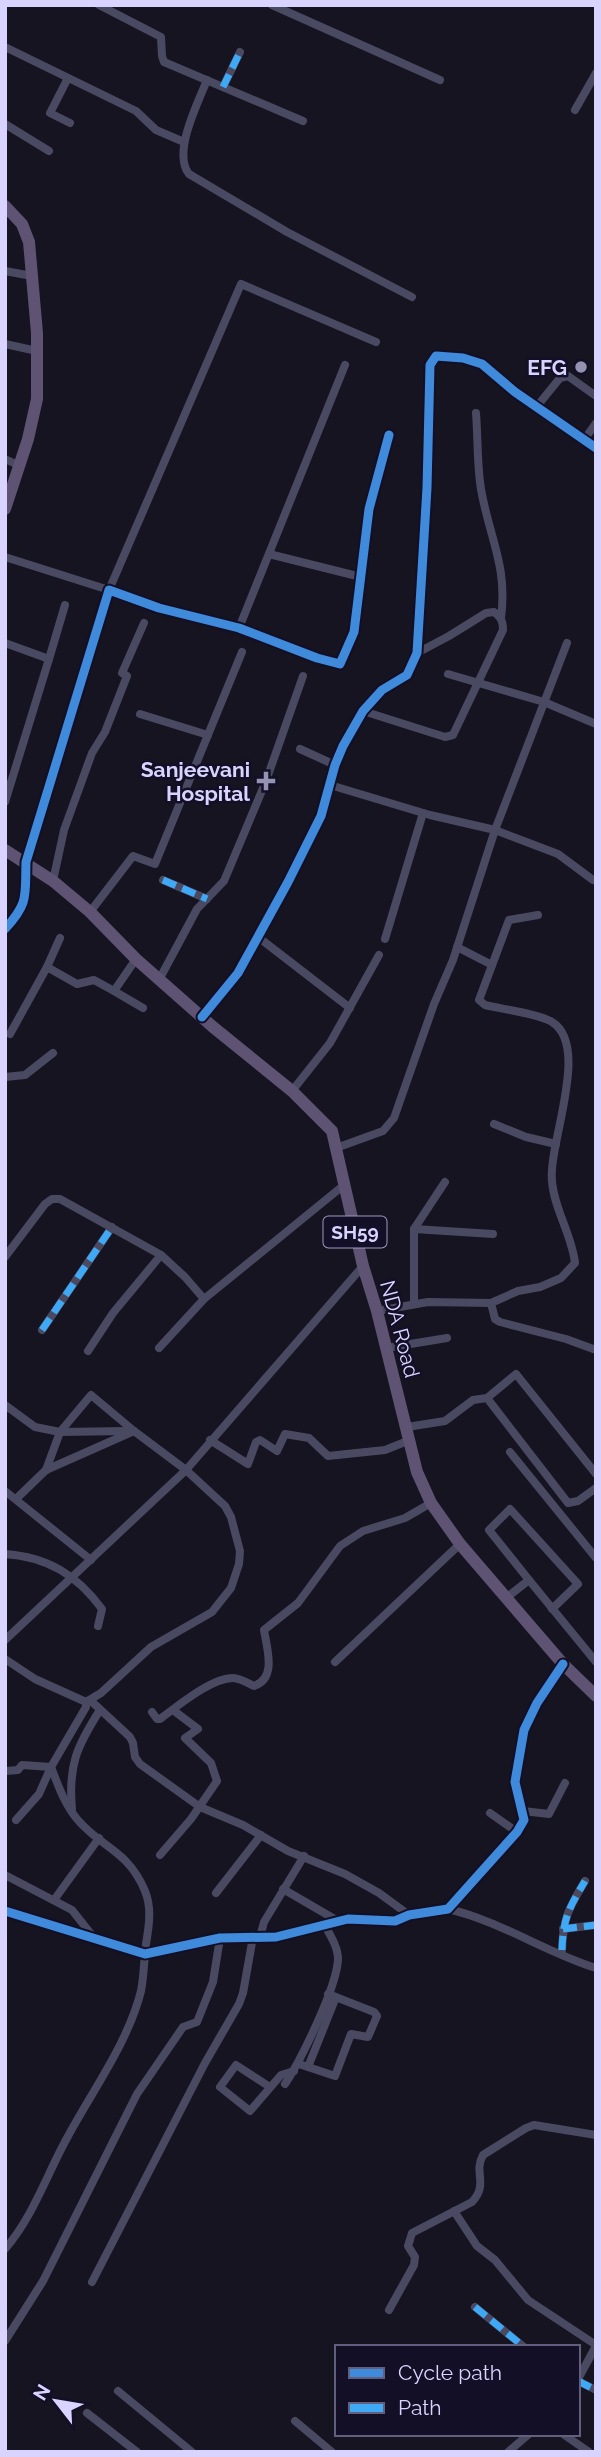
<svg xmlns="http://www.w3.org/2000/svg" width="601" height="2457" font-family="Raleway,sans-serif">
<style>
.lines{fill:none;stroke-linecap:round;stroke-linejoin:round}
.street{stroke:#4a4962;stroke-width:8}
.primary{stroke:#5e5373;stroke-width:12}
.quiet{stroke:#3fa9f5;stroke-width:7;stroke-dasharray:14 7;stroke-linecap:butt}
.cycleway-casing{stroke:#130f26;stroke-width:13}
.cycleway{stroke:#408adc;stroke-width:9}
.poi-dot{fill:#9591b1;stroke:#130f26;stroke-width:2.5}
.labels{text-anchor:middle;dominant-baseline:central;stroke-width:5;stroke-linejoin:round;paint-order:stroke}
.shield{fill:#130f26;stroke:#9e99be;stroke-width:2}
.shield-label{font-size:19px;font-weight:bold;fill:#d9d4ff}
.poi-label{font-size:21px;font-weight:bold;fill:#d9d4ff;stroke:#130f26;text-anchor:end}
.street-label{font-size:21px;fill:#d9d4ff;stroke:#130f26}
</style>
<rect width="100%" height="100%" fill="#161421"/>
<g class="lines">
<g class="street">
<polyline points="99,5 161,37 162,56 164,62 303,121"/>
<polyline points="272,5 440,80"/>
<polyline points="5,47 136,111 156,130 184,142"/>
<polyline points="68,78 50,113 70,123"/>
<path d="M207,80C198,103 172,153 189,174L287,232L412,297"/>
<polyline points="223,87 240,52"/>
<polyline points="575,110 596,73"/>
<polyline points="5,124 49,151"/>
<polyline points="5,271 32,276"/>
<polyline points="5,344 37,351"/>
<polyline points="538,405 560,378 568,376 596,396"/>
<path d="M476,413C478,438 477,465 481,489C489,537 508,566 501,618"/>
<polyline points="584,440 596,423"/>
<polyline points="5,459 20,466"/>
<polyline points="269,554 361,577"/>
<polyline points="5,557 109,590 241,284 376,342"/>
<polyline points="239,628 345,365"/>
<polyline points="5,643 49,659 5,802"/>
<polyline points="49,659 65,605"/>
<polyline points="448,674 544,702 596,724"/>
<path d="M363,711L445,737L453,735L503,630C503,621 501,617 494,612L486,613L449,636L417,653"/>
<polyline points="140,714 208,735"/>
<polyline points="300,749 335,765"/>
<polyline points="330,785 430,815 495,830 558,854 593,880"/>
<polyline points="163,880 207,899"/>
<polyline points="53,881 64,830 92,753 105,732 127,676 122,673 144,623"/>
<polyline points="90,912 133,856 155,864 242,652"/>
<path d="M5,929C29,903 25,896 26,862L109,590L159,608L239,628L317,658L340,664L354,632L369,509L389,435"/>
<polyline points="258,937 350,1008"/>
<polyline points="385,939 423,813"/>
<polyline points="457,947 492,965"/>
<polyline points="136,959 114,991 143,1008"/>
<polyline points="47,967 60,938"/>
<polyline points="160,978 197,909 224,881 266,781 303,676"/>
<polyline points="202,1017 238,973 288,882 321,816 335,765 343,746 363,711 382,690 407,675 417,653 427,488 430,365 436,356 463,358 482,364 515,392 596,448"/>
<polyline points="10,1034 47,967 77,984 94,980 114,991"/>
<polyline points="5,1077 25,1075 53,1053"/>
<polyline points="292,1091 330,1043 379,955"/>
<polyline points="494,1124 526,1137 556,1144"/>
<polyline points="336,1148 383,1131 394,1118 434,1004 453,960 495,830 567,643"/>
<polyline points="414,1229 493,1234"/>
<polyline points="5,1257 45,1204 52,1199 60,1199 161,1255 185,1277 204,1299 344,1185"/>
<polyline points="414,1303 414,1229 445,1182"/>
<polyline points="491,1303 495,1319 500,1322 566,1339 596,1350"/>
<path d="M377,1311L428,1302L491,1303L518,1291L540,1287L561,1278L575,1263C572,1235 554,1209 552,1181C548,1144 591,1046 552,1022C540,1014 501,1009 485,1005L479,1000L509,920L538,915"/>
<polyline points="42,1330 112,1227"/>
<polyline points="159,1348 204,1299"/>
<polyline points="386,1348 447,1338"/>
<polyline points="88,1351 113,1313 161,1255"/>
<polyline points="487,1398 516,1374 596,1474"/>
<polyline points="5,1405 35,1427 60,1432 127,1431"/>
<polyline points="407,1427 445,1421 473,1400 487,1398 568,1503 578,1501 596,1488"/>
<polyline points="210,1440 248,1464 256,1442 260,1440 277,1451 285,1434 309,1438 328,1456 385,1450 410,1440"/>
<polyline points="510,1452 596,1558"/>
<polyline points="46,1470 60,1432 91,1395 134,1431 186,1470 225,1506 231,1517 240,1551 239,1564 231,1588 212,1612 151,1647 101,1693 86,1702"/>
<polyline points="5,1491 91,1560"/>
<polyline points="16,1499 46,1470 134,1431"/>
<path d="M5,1554C48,1557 77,1575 102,1609L98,1626"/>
<polyline points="529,1580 489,1530 510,1509 578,1584 552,1609"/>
<polyline points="506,1598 529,1580 596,1662"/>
<polyline points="5,1640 186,1470 363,1266"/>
<polyline points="5,1659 35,1679 86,1702 86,1707 51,1767 39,1794 16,1820"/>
<polyline points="335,1662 460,1544"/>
<polyline points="90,1700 130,1737 133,1743 135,1757 140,1764 200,1807 243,1825 288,1851 345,1874 379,1893 409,1915"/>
<path d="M152,1712L157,1719H160C178,1706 211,1678 233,1678C239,1678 248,1683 254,1686C277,1678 267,1649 264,1630L298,1603L340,1546L363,1531L405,1518L431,1503"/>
<path d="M72,1809C68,1765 77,1746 100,1710"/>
<polyline points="523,1811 549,1814 565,1783"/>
<polyline points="490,1813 517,1832"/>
<polyline points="160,1855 191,1819 217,1781 211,1763 185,1738 198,1729 173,1710"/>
<polyline points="5,1875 72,1910 95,1939"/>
<polyline points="283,1889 338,1921"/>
<polyline points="216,1893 261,1835"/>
<polyline points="54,1900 99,1838"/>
<path d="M448,1909C500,1921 545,1952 596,1968"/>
<polyline points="5,1911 145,1954 220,1938 276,1937 348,1919 395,1921 409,1915 448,1909 517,1832 524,1820 515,1782 524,1730 537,1703 563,1664"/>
<polyline points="563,1929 596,1925"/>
<polyline points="260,1937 264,1922 304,1856"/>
<path d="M562,1950C563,1918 569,1908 585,1881"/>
<polyline points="299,2064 335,2076 351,2034 368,2037 377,2016 374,2012 328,1994"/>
<polyline points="308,2067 336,1997"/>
<path d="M285,2084C301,2060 337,1987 338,1959C338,1947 330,1935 324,1924"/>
<polyline points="270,2087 236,2065 220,2087 250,2111 281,2075 294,2071"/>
<polyline points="454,2211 477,2246 495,2260 528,2300 596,2345"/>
<path d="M5,2249C33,2217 47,2174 67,2138C92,2091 128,2043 141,1991C144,1976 144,1959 146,1944C149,1926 152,1908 145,1891C128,1850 101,1848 77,1819C64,1803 58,1785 51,1767L22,1765L18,1770L6,1771"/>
<polyline points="92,2282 205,2063 239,2004 243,1993 253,1937"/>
<polyline points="475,2307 524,2347"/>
<path d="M389,2310L414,2265L415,2257L408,2246L412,2233L472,2202C489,2184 473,2173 483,2155L526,2128L534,2125L596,2135"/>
<polyline points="5,2341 43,2281 137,2094 183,2027 197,2022 213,1982 220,1938"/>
<polyline points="578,2379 596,2346"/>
<polyline points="578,2381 596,2390"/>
<polyline points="118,2391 192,2452"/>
<polyline points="87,2413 137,2452"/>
<polyline points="295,2421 332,2452"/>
<polyline points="563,2434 589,2452"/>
<polyline points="508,2452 529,2434"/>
</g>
<g class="primary">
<polyline points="5,206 22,224 29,242 37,333 37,399 28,439 5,509"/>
<polyline points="5,850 53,881 90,912 136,959 213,1027 292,1091 332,1131 363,1266 377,1311 417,1472 431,1503 460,1544 563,1664 596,1696"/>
</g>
<g class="quiet">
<polyline points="223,87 240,52"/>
<polyline points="163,880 207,899"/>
<polyline points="42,1330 112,1227"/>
<polyline points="563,1929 596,1925"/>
<path d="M562,1950C563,1918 569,1908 585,1881"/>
<polyline points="475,2307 524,2347"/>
<polyline points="578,2381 596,2390"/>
</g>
<g class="cycleway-casing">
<g id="cycleway">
<path d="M5,929C29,903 25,896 26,862L109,590L159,608L239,628L317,658L340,664L354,632L369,509L389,435"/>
<polyline points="202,1017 238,973 288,882 321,816 335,765 343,746 363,711 382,690 407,675 417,653 427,488 430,365 436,356 463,358 482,364 515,392 596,448"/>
<polyline points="5,1911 145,1954 220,1938 276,1937 348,1919 395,1921 409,1915 448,1909 517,1832 524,1820 515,1782 524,1730 537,1703 563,1664"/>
</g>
</g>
<use href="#cycleway" class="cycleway"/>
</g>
<g class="poi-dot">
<circle cx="581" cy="367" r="7"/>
<path d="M262.5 770.5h7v7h7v7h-7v7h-7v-7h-7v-7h7z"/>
</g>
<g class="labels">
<rect class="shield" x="323.5" y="1216.5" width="63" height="31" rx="5"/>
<g class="shield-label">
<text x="355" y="1232">SH59</text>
</g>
<g class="poi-label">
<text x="567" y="367">EFG</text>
<text x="250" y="769">Sanjeevani<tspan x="250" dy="24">Hospital</tspan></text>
</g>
<g class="street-label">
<text transform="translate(400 1329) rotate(75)">NDA Road</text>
</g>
</g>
<rect width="601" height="2457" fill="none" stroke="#d9d4ff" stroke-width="14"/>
<rect x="335" y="2345" width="245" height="91" fill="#130f26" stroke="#625e7d" stroke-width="2"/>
<rect x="349" y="2368" width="35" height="10" fill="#408adc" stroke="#625e7d" stroke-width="2"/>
<text x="398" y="2380" font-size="21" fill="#d9d4ff">Cycle path</text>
<rect x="349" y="2403" width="35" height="10" fill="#3fa9f5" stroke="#625e7d" stroke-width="2"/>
<text x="398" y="2415" font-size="21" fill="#d9d4ff">Path</text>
<g transform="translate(56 2401) rotate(301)" stroke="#130f26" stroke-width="5" paint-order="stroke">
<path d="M0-5L12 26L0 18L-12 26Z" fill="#d9d4ff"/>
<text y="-10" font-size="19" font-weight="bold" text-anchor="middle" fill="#d9d4ff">N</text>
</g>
</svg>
